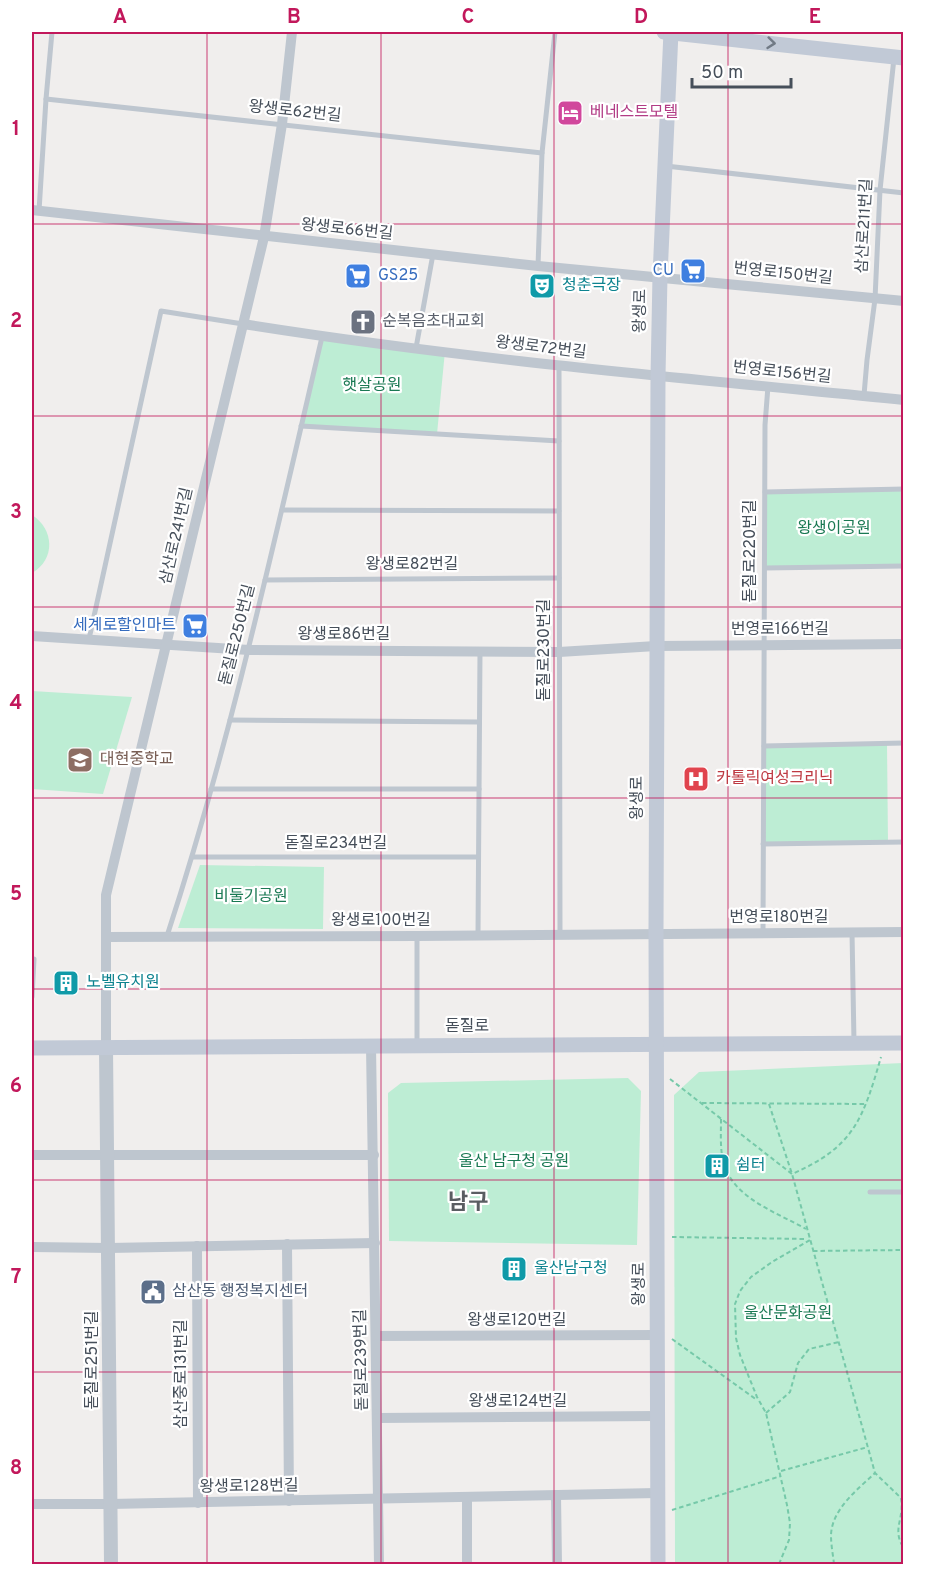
<svg xmlns="http://www.w3.org/2000/svg" width="935" height="1596" font-family="Overpass,'Noto Sans KR',sans-serif">
<style>
.green{fill:#bdedd4}
.lines{fill:none;stroke-linecap:round;stroke-linejoin:round}
.path{stroke:#76c9a9;stroke-width:2;stroke-dasharray:4.5 3;stroke-linecap:butt}
.service{stroke:#bec6cf;stroke-width:5}
.minor{stroke:#bec6cf;stroke-width:10}
.tertiary{stroke:#bec6cf;stroke-width:14}
.secondary{stroke:#c1c9d6;stroke-width:15}
.oneway{stroke:#717a85}
.grid{fill:none;stroke:#c2185b;stroke-width:1.5;stroke-opacity:0.55}
.labels{text-anchor:middle;dominant-baseline:central;stroke-width:4.5;stroke-linejoin:round;paint-order:stroke}
.street-label{font-size:16px;fill:#464f5a;stroke:#fff}
.hotel-label{font-size:16px;fill:#b23c85;stroke:#fff;text-anchor:start}
.shop-label{font-size:16px;fill:#366cbe;stroke:#fff;text-anchor:end}
.culture-label{font-size:16px;fill:#0d838f;stroke:#fff;text-anchor:start}
.worship-label{font-size:16px;fill:#5b616d;stroke:#fff;text-anchor:start}
.park-label{font-size:16px;fill:#1a7953;stroke:#fff}
.education-label{font-size:16px;fill:#785e54;stroke:#fff;text-anchor:start}
.health-label{font-size:16px;fill:#be3a42;stroke:#fff;text-anchor:start}
.service-label{font-size:16px;fill:#4e5e75;stroke:#fff;text-anchor:start}
.district-label{font-size:22px;font-weight:bold;fill:#5a5d62;stroke:#fff}
.neatline{fill:none;stroke:#c2185b;stroke-width:2}
.grid-label{font-size:20px;text-anchor:middle;font-weight:bold;fill:#c2185b}
</style>
<rect width="100%" height="100%" fill="#f0eeed"/>
<g class="green">
<polygon points="322,337 445,351 437,434 301,426"/>
<polygon points="903,489 903,566 765,568 765,492"/>
<path d="M32,515C54,529 56,559 32,573Z"/>
<polygon points="32,691 132,697 103,794 32,789"/>
<polygon points="887,743 888,842 763,844 764,746"/>
<polygon points="200,865 324,867 323,929 178,928"/>
<polygon points="903,1063 903,1564 675,1564 674,1095 699,1072"/>
<polygon points="628,1078 641,1091 637,1245 389,1241 388,1093 401,1083"/>
</g>
<g class="lines">
<g class="path">
<path d="M670,1079L792,1174C854,1147 863,1119 881,1057"/>
<polyline points="702,1103 866,1104"/>
<path d="M769,1104L792,1174L875,1473L901,1498C905,1518 891,1530 904,1548"/>
<path d="M721,1119C721,1133 720,1147 723,1161C732,1198 776,1212 806,1229"/>
<polyline points="672,1237 807,1239"/>
<polyline points="813,1251 904,1250"/>
<polyline points="672,1339 757,1400"/>
<polyline points="766,1413 790,1392 798,1363 809,1349 839,1342"/>
<polyline points="781,1471 868,1447"/>
<polyline points="672,1510 781,1476"/>
<polyline points="779,1564 789,1540 790,1523 787,1505 766,1413 757,1397 740,1355 736,1338 735,1304 740,1291 751,1277 772,1262 810,1240"/>
<path d="M834,1564C833,1555 831,1545 831,1535C832,1509 857,1490 875,1473"/>
</g>
<g class="service">
<polyline points="46,99 542,153"/>
<polyline points="666,166 904,193"/>
<polyline points="39,211 46,99 52,32"/>
<polyline points="538,266 542,153 555,32"/>
<polyline points="416,348 433,254"/>
<polyline points="559,366 560,934"/>
<polyline points="864,395 867,360 875,299 880,190 894,58"/>
<polyline points="301,426 559,441"/>
<polyline points="765,492 904,489"/>
<polyline points="282,510 559,511"/>
<polyline points="765,568 904,566"/>
<polyline points="265,580 559,578"/>
<polyline points="89,639 161,311 243,324"/>
<polyline points="230,720 479,722"/>
<polyline points="764,746 904,743"/>
<polyline points="211,789 479,789"/>
<polyline points="763,844 904,842"/>
<polyline points="193,857 478,857"/>
<polyline points="852,932 854,1042"/>
<polyline points="763,933 765,425 768,386"/>
<path d="M167,936C231,740 275,538 322,337"/>
<polyline points="417,936 417,1043"/>
<polyline points="478,936 480,652"/>
<polyline points="32,959 34,959 32,997"/>
<polyline points="870,1192 904,1192"/>
</g>
<g class="minor">
<polyline points="32,210 538,266 904,301"/>
<path d="M243,324C462,359 683,378 904,400"/>
<polyline points="32,636 249,650 559,652 656,646 904,644"/>
<polyline points="106,937 417,936 904,932"/>
<polyline points="371,1046 379,1564"/>
<polyline points="106,1047 106,895 264,237 282,124 292,32"/>
<polyline points="32,1155 374,1155"/>
<polyline points="287,1244 289,1501"/>
<polyline points="197,1246 198,1503"/>
<polyline points="32,1247 109,1248 375,1243"/>
<polyline points="376,1336 658,1335"/>
<polyline points="378,1418 658,1416"/>
<polyline points="556,1495 557,1564"/>
<polyline points="467,1497 467,1564"/>
<polyline points="32,1504 110,1504 657,1493"/>
</g>
<polyline class="tertiary" points="106,1047 111,1564"/>
<g class="secondary">
<polyline points="664,32 904,58"/>
<polyline points="32,1048 904,1043"/>
<polyline points="658,1564 656,933 658,376 660,276 671,32"/>
</g>
</g>
<defs><path id="oneway-chevron" d="M-2-3.5L2.5 0L-2 3.5" fill="none" stroke-width="1.6" stroke-linecap="round" stroke-linejoin="round" transform="scale(1.5)"/></defs>
<use class="oneway" href="#oneway-chevron" transform="translate(771 43) rotate(6)"/>
<path class="grid" d="M207,32V1564M381,32V1564M554,32V1564M728,32V1564M32,224H904M32,416H904M32,607H904M32,798H904M32,989H904M32,1180H904M32,1372H904"/>
<defs>
<g id="hotel-square" transform="scale(1.35)"><rect x="-9" y="-9" width="18" height="18" rx="4" fill="#d1479c" stroke="#fff"/><path d="M-6-4.5h1.5V1H6V5H4.5V3h-9V5H-6ZM-4 0a1.8 1.8 0 1 1 3.6 0ZM.5 0V-2.5h3Q6-2.5 6 0Z" fill="#fff"/></g>
<g id="supermarket-square" transform="scale(1.35)"><rect x="-9" y="-9" width="18" height="18" rx="4" fill="#3f7fe0" stroke="#fff"/><path d="M-6-5.5h2.5l.6 2H6L4.5 2H-2.5L-4.4-4H-6ZM-1.5 3.2a1.3 1.3 0 1 0 .1 0ZM3 3.2a1.3 1.3 0 1 0 .1 0Z" fill="#fff"/></g>
<g id="theatre-square" transform="scale(1.35)"><rect x="-9" y="-9" width="18" height="18" rx="4" fill="#0f9aa8" stroke="#fff"/><path d="M-5-5.5Q0-4 5-5.5V0Q5 5 0 6Q-5 5-5 0ZM-3.3-2.5H-1v1.5H-3.3ZM1-2.5H3.3v1.5H1ZM-2.8 1Q0 5.5 2.8 1Z" fill="#fff"/></g>
<g id="church-square" transform="scale(1.35)"><rect x="-9" y="-9" width="18" height="18" rx="4" fill="#6b7280" stroke="#fff"/><path d="M-1.2-6h2.4v3.5h3.3v2.4h-3.3V6h-2.4V-.1h-3.3v-2.4h3.3Z" fill="#fff"/></g>
<g id="school-square" transform="scale(1.35)"><rect x="-9" y="-9" width="18" height="18" rx="4" fill="#8d6e63" stroke="#fff"/><path d="M0-5L7-2L0 1L-7-2ZM-4 1L0 2.5L4 1V4Q0 6-4 4Z" fill="#fff"/></g>
<g id="hospital-square" transform="scale(1.35)"><rect x="-9" y="-9" width="18" height="18" rx="4" fill="#e0444e" stroke="#fff"/><path d="M-5-5h3v3.5h4V-5h3V5h-3V1.5h-4V5h-3Z" fill="#fff"/></g>
<g id="building-square" transform="scale(1.35)"><rect x="-9" y="-9" width="18" height="18" rx="4" fill="#0f9aa8" stroke="#fff"/><path d="M-4-6H4V6H1V3H-1V6H-4ZM-2.5-4.3h1.7v1.8h-1.7ZM.8-4.3h1.7v1.8H.8ZM-2.5-1h1.7V.8h-1.7ZM.8-1h1.7V.8H.8Z" fill="#fff"/></g>
<g id="civic-square" transform="scale(1.35)"><rect x="-9" y="-9" width="18" height="18" rx="4" fill="#5c6f8a" stroke="#fff"/><path d="M-.6-6.5H3V-4.5H.6V-3L4-1V1h2V6H-6V1h2V-1L-.6-3ZM-1.2 2.5V6h2.4V2.5Z" fill="#fff"/></g>
</defs>
<g fill-rule="evenodd">
<use href="#hotel-square" x="570" y="113"/>
<use href="#supermarket-square" x="693" y="271"/>
<use href="#supermarket-square" x="358" y="276"/>
<use href="#theatre-square" x="542" y="286"/>
<use href="#church-square" x="363" y="322"/>
<use href="#supermarket-square" x="195" y="626"/>
<use href="#school-square" x="80" y="760"/>
<use href="#hospital-square" x="696" y="779"/>
<use href="#building-square" x="66" y="983"/>
<use href="#building-square" x="717" y="1166"/>
<use href="#building-square" x="514" y="1269"/>
<use href="#civic-square" x="153" y="1292"/>
</g>
<g class="labels">
<g class="street-label">
<text transform="translate(295 112) rotate(6)">왕생로62번길</text>
<text transform="translate(865 226) rotate(-87)">삼산로211번길</text>
<text transform="translate(347 230) rotate(6)">왕생로66번길</text>
<text transform="translate(783 274) rotate(6)">번영로150번길</text>
<text transform="translate(641 311) rotate(-89)">왕생로</text>
<text transform="translate(541 348) rotate(7)">왕생로72번길</text>
<text transform="translate(782 373) rotate(6)">번영로156번길</text>
<text transform="translate(177 536) rotate(-77)">삼산로241번길</text>
<text transform="translate(751 551) rotate(-90)">돋질로220번길</text>
<text x="412" y="565">왕생로82번길</text>
<text x="780" y="630">번영로166번길</text>
<text transform="translate(238 635) rotate(-76)">돋질로250번길</text>
<text x="344" y="635">왕생로86번길</text>
<text transform="translate(545 650) rotate(-90)">돋질로230번길</text>
<text transform="translate(638 798) rotate(-90)">왕생로</text>
<text x="336" y="844">돋질로234번길</text>
<text x="779" y="918">번영로180번길</text>
<text x="381" y="921">왕생로100번길</text>
<text x="467" y="1027">돋질로</text>
<text transform="translate(640 1284) rotate(-90)">왕생로</text>
<text x="517" y="1321">왕생로120번길</text>
<text transform="translate(93 1360) rotate(-90)">돋질로251번길</text>
<text transform="translate(362 1360) rotate(-91)">돋질로239번길</text>
<text transform="translate(182 1374) rotate(-90)">삼산중로131번길</text>
<text x="518" y="1402">왕생로124번길</text>
<text transform="translate(249 1487) rotate(-1)">왕생로128번길</text>
</g>
<g class="hotel-label">
<text x="590" y="113">베네스트모텔</text>
</g>
<g class="shop-label">
<text x="674" y="271">CU</text>
<text x="378" y="276" text-anchor="start">GS25</text>
<text x="176" y="626">세계로할인마트</text>
</g>
<g class="culture-label">
<text x="562" y="286">청춘극장</text>
<text x="86" y="983">노벨유치원</text>
<text x="736" y="1166">쉼터</text>
<text x="534" y="1269">울산남구청</text>
</g>
<g class="worship-label">
<text x="382" y="322">순복음초대교회</text>
</g>
<g class="park-label">
<text x="372" y="386">햇살공원</text>
<text x="834" y="529">왕생이공원</text>
<text x="251" y="897">비둘기공원</text>
<text x="514" y="1162">울산 남구청 공원</text>
<text x="788" y="1314">울산문화공원</text>
</g>
<g class="education-label">
<text x="100" y="760">대현중학교</text>
</g>
<g class="health-label">
<text x="716" y="779">카톨릭여성크리닉</text>
</g>
<g class="service-label">
<text x="172" y="1292">삼산동 행정복지센터</text>
</g>
<g class="district-label">
<text x="468" y="1203">남구</text>
</g>
</g>
<rect width="935" height="1596" fill="none" stroke="#ffffff" stroke-width="66"/>
<path d="M692 78v9h99v-9" fill="none" stroke="#464f5a" stroke-width="3"/>
<text x="701" y="78" font-size="18" fill="#464f5a" stroke="#ffffff" stroke-width="4.5" paint-order="stroke">50 m</text>
<rect x="33" y="33" width="869" height="1530" class="neatline"/>
<g class="grid-label">
<text x="120" y="23">A</text>
<text x="294" y="23">B</text>
<text x="468" y="23">C</text>
<text x="641" y="23">D</text>
<text x="815" y="23">E</text>
<text x="16" y="135">1</text>
<text x="16" y="327">2</text>
<text x="16" y="518">3</text>
<text x="16" y="709">4</text>
<text x="16" y="900">5</text>
<text x="16" y="1092">6</text>
<text x="16" y="1283">7</text>
<text x="16" y="1474">8</text>
</g>
</svg>
